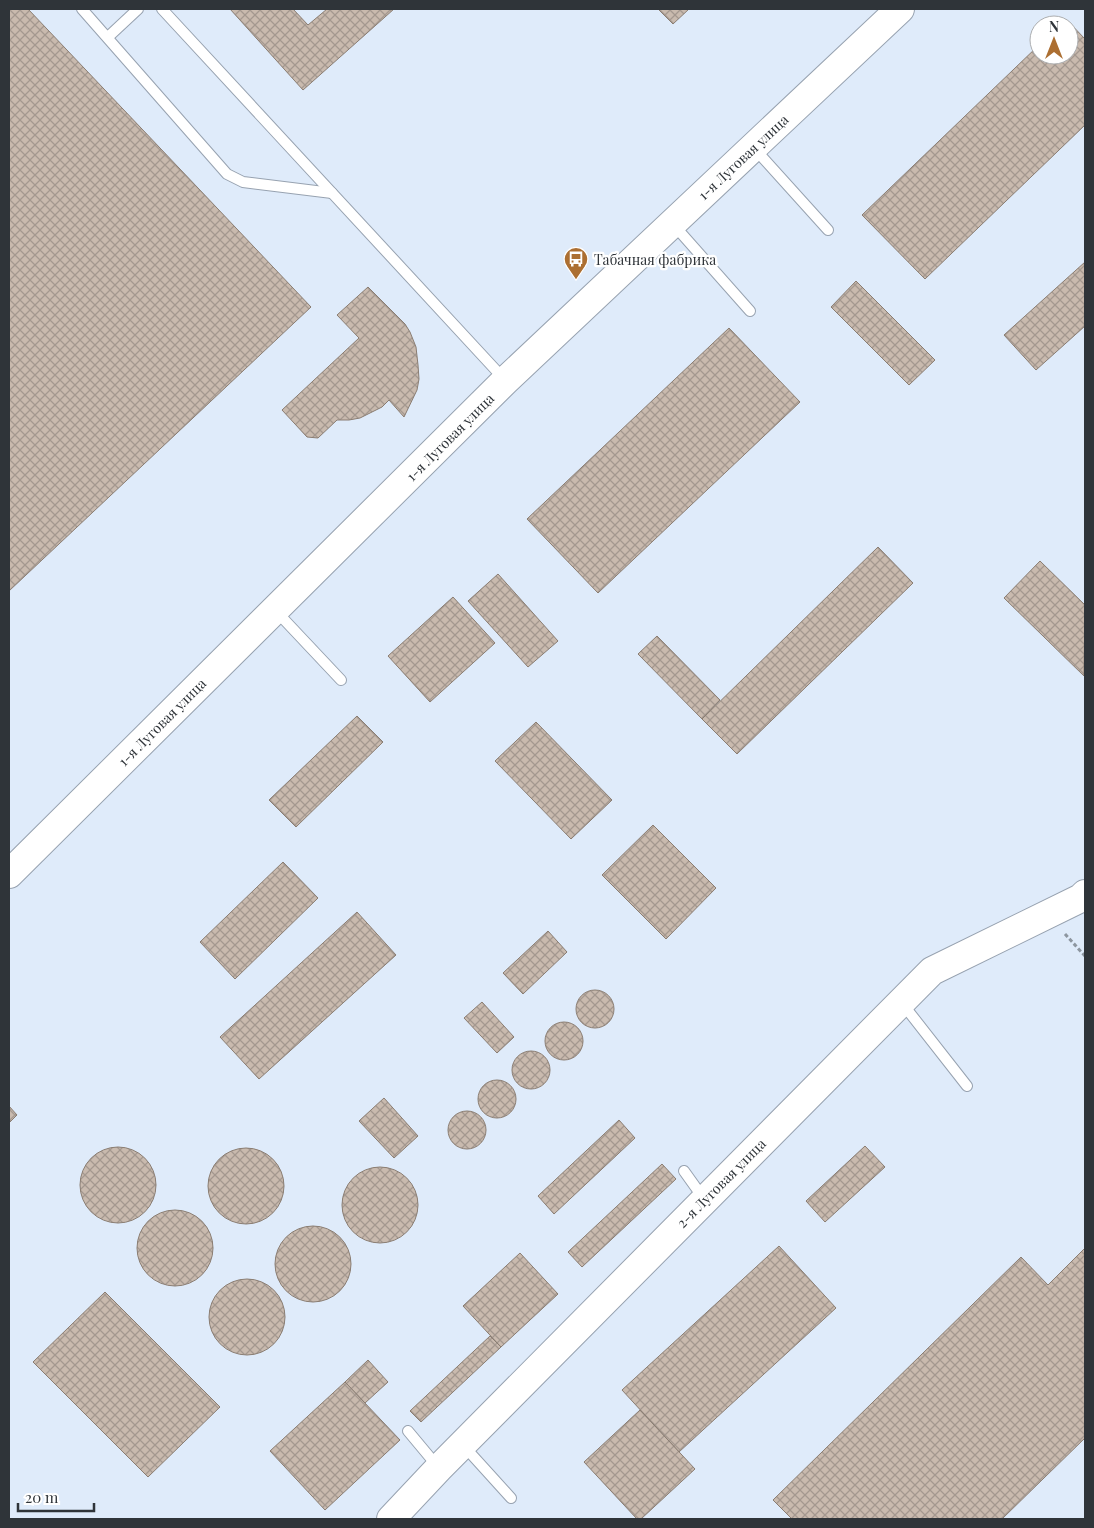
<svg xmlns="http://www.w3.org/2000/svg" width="1094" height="1528" font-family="'Playfair Display',serif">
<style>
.building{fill:url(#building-cross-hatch);stroke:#8a7d72}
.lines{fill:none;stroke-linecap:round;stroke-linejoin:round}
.lane-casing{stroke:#97a2b0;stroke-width:12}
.secondary-casing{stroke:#97a2b0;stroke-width:30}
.path{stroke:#8d96a0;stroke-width:3;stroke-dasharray:4 2.5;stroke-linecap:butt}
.lane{stroke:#fff;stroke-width:10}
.secondary{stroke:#fff;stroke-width:28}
.labels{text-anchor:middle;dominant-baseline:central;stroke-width:4.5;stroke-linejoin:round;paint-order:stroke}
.street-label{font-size:14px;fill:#2f3439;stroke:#fff}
.poi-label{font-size:14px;fill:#2f3439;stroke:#fff;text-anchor:start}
</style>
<defs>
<pattern id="building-cross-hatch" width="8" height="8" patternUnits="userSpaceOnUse" patternTransform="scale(1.25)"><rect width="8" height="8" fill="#c9baae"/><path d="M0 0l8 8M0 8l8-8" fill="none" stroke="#a4988f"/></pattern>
</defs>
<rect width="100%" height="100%" fill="#dfebfa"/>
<g class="building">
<polygon points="9,9 28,9 311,307 9,591"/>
<polygon points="230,9 293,9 308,25 327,9 394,9 303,90"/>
<polygon points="658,9 689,9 673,24"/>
<polygon points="1066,19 1085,39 1085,125 925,279 862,215 1039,45 1039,55 1069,55 1069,25 1060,25"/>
<polygon points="1085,262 1085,326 1036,370 1004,335"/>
<polygon points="856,281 935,360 909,385 831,307"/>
<polygon points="368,287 405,324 410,332 416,347 418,365 419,379 417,390 404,417 389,400 382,407 360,418 349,420 337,420 318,438 307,437 282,410 359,338 337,315"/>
<polygon points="729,328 800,402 598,593 527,519"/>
<polygon points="878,547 913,583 737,754 702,719"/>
<polygon points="1040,561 1085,605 1084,676 1004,598"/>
<polygon points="498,574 558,641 528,667 468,601"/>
<polygon points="453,597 495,643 430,702 388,656"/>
<polygon points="657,636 720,700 702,719 638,654"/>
<polygon points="357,716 383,742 296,827 269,800"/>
<polygon points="536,722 612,800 571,839 495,761"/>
<polygon points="653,825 716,888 666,939 602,875"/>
<polygon points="283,862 318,898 235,979 200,942"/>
<polygon points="357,912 396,955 259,1079 220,1037"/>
<polygon points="548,931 567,952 523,994 503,973"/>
<circle cx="595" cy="1009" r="19"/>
<polygon points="482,1002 514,1037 497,1053 464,1018"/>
<circle cx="564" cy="1041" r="19"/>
<circle cx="531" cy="1070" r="19"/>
<circle cx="497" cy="1099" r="19"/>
<polygon points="384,1098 418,1136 394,1158 359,1121"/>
<polygon points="9,1106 17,1115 9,1123"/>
<circle cx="467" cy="1130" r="19"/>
<polygon points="619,1120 635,1138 554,1214 538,1196"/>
<polygon points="865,1146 885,1167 825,1222 806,1201"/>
<circle cx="118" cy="1185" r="38"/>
<circle cx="246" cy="1186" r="38"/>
<polygon points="662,1164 676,1179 582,1267 568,1252"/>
<circle cx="380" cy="1205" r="38"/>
<circle cx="175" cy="1248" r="38"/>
<circle cx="313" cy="1264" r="38"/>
<polygon points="779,1246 836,1308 679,1452 622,1390"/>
<polygon points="1085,1248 1085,1438 1002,1519 792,1519 773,1500 1021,1257 1048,1285"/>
<polygon points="520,1253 558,1294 501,1347 463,1306"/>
<circle cx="247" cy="1317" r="38"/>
<polygon points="105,1292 220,1407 148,1477 33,1362"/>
<polygon points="490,1336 501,1347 421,1422 410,1411"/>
<polygon points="368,1360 388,1382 365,1403 345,1382"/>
<polygon points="345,1382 400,1440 325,1510 270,1451"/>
<polygon points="640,1410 695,1469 641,1519 637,1519 584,1462"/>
</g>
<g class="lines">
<g class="lane-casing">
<g id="lane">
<polyline points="82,9 227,174 243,182 332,193"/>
<polyline points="162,9 505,380"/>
<polyline points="108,37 138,9"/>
<polyline points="754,148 828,230"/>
<polyline points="673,224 750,311"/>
<polyline points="276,611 341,680"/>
<polyline points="902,1003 967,1086"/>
<polyline points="684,1171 704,1199"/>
<polyline points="408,1431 438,1467"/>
<polyline points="463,1445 511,1498"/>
</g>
</g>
<g class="secondary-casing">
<g id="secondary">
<polyline points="9,874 505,381 900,9"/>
<polyline points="391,1519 439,1468 932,971 1081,898 1085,894"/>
</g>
</g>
<polyline class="path" points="1065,934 1085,956"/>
<use href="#lane" class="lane"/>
<use href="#secondary" class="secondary"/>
</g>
<defs>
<g id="bus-pin" transform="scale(1.25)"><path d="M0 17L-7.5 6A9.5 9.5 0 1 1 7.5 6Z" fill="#ac6f32" stroke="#fff"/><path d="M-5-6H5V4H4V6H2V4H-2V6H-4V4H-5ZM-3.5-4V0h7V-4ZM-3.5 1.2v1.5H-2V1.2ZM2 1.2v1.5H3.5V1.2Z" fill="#fff"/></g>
</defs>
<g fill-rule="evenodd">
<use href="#bus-pin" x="576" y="259"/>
</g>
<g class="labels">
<g class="street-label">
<text transform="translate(743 157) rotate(-43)">1-я Луговая улица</text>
<text transform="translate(450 437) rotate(-45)">1-я Луговая улица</text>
<text transform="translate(162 722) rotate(-45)">1-я Луговая улица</text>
<text transform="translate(721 1183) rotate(-45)">2-я Луговая улица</text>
</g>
<g class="poi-label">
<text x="594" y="259">Табачная фабрика</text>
</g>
</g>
<rect width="1094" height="1528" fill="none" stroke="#2f3439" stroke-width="20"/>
<g transform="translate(1054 40)"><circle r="24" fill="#ffffff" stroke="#acaeb0"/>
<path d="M0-4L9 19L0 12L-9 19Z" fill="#ac6f32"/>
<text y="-8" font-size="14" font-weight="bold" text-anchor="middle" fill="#2f3439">N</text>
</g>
<path d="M18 1503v8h76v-8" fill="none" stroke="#2f3439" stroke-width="2.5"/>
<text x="25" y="1503" font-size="15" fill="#2f3439" stroke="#ffffff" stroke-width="4" paint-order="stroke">20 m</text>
</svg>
